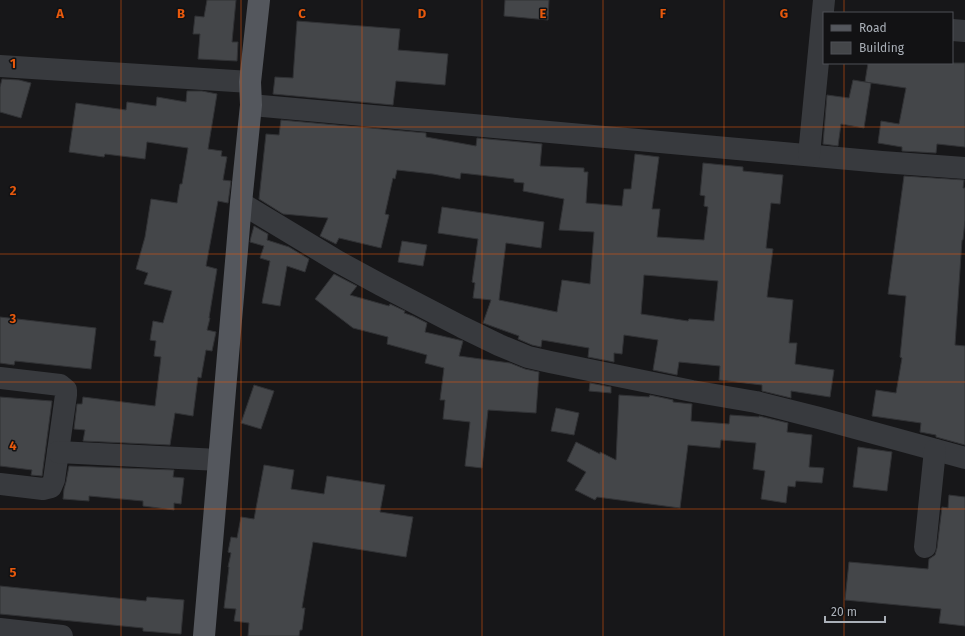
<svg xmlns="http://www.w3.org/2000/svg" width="965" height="636" font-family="'Fira Sans',sans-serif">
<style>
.building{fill:#444649;stroke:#313235;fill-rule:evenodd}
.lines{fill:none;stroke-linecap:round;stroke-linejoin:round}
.minor{stroke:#383a3e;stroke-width:22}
.major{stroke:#54575d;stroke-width:22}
.grid{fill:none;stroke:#e8590c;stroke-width:1;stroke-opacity:0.55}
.grid-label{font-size:13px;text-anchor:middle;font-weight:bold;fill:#e8590c;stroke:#121214;stroke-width:3;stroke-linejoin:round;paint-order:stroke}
</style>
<rect width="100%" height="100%" fill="#171719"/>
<g class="building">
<polygon points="207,0 236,0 232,42 238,42 237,61 198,59 200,34 193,34 195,16 204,17"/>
<polygon points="505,0 549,0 548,20 504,16"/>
<polygon points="297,21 400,29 398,50 448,54 445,85 396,81 393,105 273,94 275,77 293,78"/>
<polygon points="868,63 965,63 965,147 937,144 936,153 902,151 902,147 878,143 881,121 899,124 906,88 865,82"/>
<polygon points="2,79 19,80 31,83 21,118 0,112 0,87"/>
<polygon points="853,80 871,83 864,128 841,124 838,146 823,144 827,95 849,98"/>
<polygon points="187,91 202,91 217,94 208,149 222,151 221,156 227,157 223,180 231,181 228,203 218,201 206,266 217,269 209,318 210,318 207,330 216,332 212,351 206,350 201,378 198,377 193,416 175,413 170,445 83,441 85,430 74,429 77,404 82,404 83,397 155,406 161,357 154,356 156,341 150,340 153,321 163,323 172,291 144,284 148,273 136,269 145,237 151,199 177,203 180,184 182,184 188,148 147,142 145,159 105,154 104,157 69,152 76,103 126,110 127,102 156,106 157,97 186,102"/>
<path d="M281,120L426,133V137L476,146L477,138L542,144L540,166L584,168V172H588L586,203L622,206L624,189H631L635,154L659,157L652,209H660L657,237L704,240L708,207L704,206L705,196L700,195L703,163L743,167V171L783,175L780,204L771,203L766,248L773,249L767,297L793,300L789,343H797L795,364L834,370L830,397L791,391V398L762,391V385L719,380L720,366L679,362L677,375L653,370L658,340L624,335L622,354L614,353V362L588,357L589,348L542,340L541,347L532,345L518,339L519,336L483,323L491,300L473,298L475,283L472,282L478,239L438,233L442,207L544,222L541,248L506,243L499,300L557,312L562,280L590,284L594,232L559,230L564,199L523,191L524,183L514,182V179L461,173L460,179L433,174L397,170L395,179L393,178L385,214L389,215L381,248L339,238L336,244L320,236L328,218L283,214L259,199L266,134L279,135ZM644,275L718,281L714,321L689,319L688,321L641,314Z"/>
<polygon points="904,176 964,180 963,188 965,188 965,220 963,240 962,240 955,345 965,346 965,445 936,437 936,435 920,432 921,423 872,416 876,390 896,393 902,358 900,357 906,296 888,294"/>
<polygon points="254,226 268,234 267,240 289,247 309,259 305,272 287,266 280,306 262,303 270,261 260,258 264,246 250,242 251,237"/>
<polygon points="402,241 427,245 423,266 398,262"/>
<polygon points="334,274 357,286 350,295 389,306 390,304 405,311 404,313 413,316 427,323 425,332 459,340 463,341 459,356 510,363 525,369 539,372 536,413 488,410 482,468 465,466 470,422 443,419 445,400 440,400 444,368 425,363 427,355 387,344 388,337 353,328 315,299"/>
<polygon points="0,317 96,328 91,369 15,361 14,365 0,363"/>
<polygon points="590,383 611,387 611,393 589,391"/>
<polygon points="254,385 274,391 261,429 241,423"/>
<polygon points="619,395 649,397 650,395 673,400 673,402 692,404 691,421 729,424 730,415 759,417 759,416 788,423 787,432 812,435 809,467 824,468 822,483 796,481 795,487 788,486 786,503 761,499 765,471 753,469 756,443 721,440 720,448 688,445 680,508 597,497 595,500 575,490 586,472 567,461 576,442 600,454 600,452 616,460"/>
<polygon points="0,397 52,401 42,476 31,475 32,470 0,466"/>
<polygon points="556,408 579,413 574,435 551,431"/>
<polygon points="858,447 892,452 887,491 853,487"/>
<polygon points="264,465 294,470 291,489 324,494 327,476 385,485 380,512 413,517 406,557 313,542 302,608 305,608 302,630 300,630 299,636 248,636 249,623 234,621 236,609 224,608 229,567 228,567 231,553 228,552 231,537 237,538 241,517 254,519"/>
<polygon points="69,466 174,470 173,477 184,478 181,504 174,503 174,510 143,506 143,501 89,496 89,501 63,499 64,489 66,482"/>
<polygon points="949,495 965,497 965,626 939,623 941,609 845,600 849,562 928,569 929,559 935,555 937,548 942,507 948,508"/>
<polygon points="0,586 146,601 147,597 184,600 181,634 143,631 143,628 0,614"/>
</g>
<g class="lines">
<g class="minor">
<polyline points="952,30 965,31"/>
<polyline points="0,66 250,82"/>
<polyline points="251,105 882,162 965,168"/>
<polyline points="809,155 824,0"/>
<polyline points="241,203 337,261 381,285 462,327 499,345 528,357 550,362 692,391 756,402 819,418 965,458"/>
<polyline points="0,378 60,385 66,390 66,395 54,480 51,487 43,489 0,484"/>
<polyline points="58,452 219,460"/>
<polyline points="925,547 935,450"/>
<polyline points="0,629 62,636"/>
</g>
<polyline class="major" points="204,636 241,203 251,105 250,82 259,0"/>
</g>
<path class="grid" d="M121,0V636M241,0V636M362,0V636M482,0V636M603,0V636M724,0V636M844,0V13M844,63V636M0,127H965M0,254H965M0,382H965M0,509H965"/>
<g class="grid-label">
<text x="60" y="18">A</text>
<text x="181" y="18">B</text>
<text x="302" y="18">C</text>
<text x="422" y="18">D</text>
<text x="543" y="18">E</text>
<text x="663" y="18">F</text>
<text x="784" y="18">G</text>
<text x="13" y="68">1</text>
<text x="13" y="195">2</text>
<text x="13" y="323">3</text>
<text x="13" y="450">4</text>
<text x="13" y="577">5</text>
</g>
<rect x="823" y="12" width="130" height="52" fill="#121214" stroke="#4f5156"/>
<rect x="831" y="25" width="20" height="6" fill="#54575d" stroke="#4f5156"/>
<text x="859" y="32" font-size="12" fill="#aab0b8">Road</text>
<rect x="831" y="42" width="20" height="12" fill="#444649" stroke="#4f5156"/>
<text x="859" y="52" font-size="12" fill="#aab0b8">Building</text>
<path d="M825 616v6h60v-6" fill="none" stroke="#aab0b8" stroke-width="2"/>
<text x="831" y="616" font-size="12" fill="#aab0b8" stroke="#121214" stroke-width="3" paint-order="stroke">20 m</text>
</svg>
